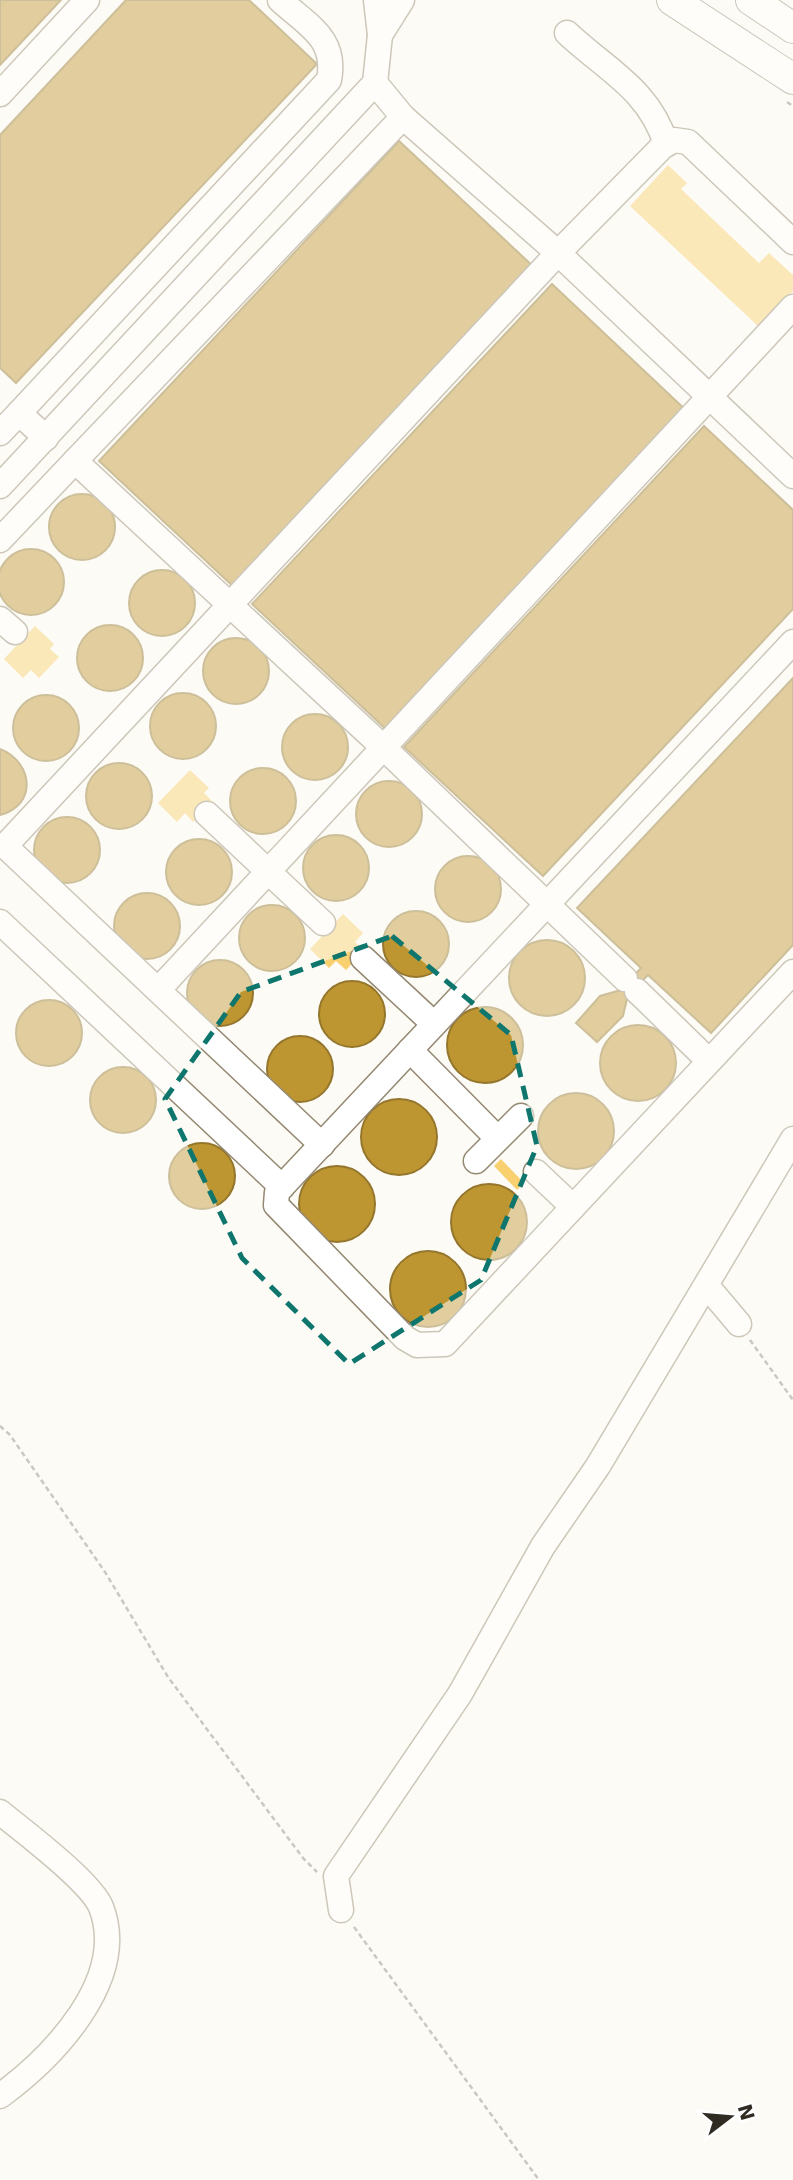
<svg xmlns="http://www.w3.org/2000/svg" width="793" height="2180" font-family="'DejaVu Sans',sans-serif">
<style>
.water{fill:#be9631;stroke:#94762d;stroke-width:2}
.building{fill:#f9d06f}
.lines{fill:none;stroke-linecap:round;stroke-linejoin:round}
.minor-casing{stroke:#938871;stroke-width:27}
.major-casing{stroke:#938871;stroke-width:32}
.path{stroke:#8e8a83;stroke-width:2.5;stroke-dasharray:5 3.5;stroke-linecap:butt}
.minor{stroke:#fff;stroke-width:24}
.major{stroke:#fff;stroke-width:30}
.marked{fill:none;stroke:#0f766e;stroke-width:5;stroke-dasharray:14 9;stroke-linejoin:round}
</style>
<rect width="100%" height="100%" fill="#fdfbf6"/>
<g class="water">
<polygon points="0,0 61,0 0,65"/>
<polygon points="126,0 249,0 317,64 16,383 0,368 0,135"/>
<polygon points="399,141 536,269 237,590 99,461"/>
<polygon points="552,284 689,413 389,732 252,604"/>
<polygon points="704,426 793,510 793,609 543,876 404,747"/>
<circle cx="82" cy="527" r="33"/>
<circle cx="31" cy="582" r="33"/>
<circle cx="162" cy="603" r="33"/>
<circle cx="110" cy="658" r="33"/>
<circle cx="236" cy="671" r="33"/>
<polygon points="793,678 793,945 711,1033 648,975 628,995 623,1016 597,1042 576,1023 600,996 621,990 641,968 577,908"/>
<circle cx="183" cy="726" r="33"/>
<circle cx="46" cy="728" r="33"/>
<circle cx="315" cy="747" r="33"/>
<path d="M0,749C33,762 38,805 0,815Z"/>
<circle cx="119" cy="796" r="33"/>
<circle cx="263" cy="801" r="33"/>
<circle cx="389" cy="814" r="33"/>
<circle cx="67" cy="850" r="33"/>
<circle cx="336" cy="868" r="33"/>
<circle cx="199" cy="872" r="33"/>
<circle cx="468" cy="889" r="33"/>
<circle cx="147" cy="926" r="33"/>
<circle cx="272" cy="938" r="33"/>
<circle cx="416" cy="944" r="33"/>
<circle cx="547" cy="978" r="38"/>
<circle cx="220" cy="993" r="33"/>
<circle cx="352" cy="1014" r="33"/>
<circle cx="49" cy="1033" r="33"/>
<circle cx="485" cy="1045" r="38"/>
<circle cx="638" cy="1063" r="38"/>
<circle cx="300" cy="1069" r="33"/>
<circle cx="123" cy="1100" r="33"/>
<circle cx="576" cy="1131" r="38"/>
<circle cx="399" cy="1137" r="38"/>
<circle cx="202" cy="1176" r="33"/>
<circle cx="337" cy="1204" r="38"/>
<circle cx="489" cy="1222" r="38"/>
<circle cx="428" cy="1289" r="38"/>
</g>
<g class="building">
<polygon points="668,165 687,183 681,189 759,263 769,253 793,275 793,291 759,327 630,206"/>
<polygon points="35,626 54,644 50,649 59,657 39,678 31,670 23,678 4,659"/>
<polygon points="190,770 209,788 204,793 213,802 193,822 185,813 177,822 158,803"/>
<polygon points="343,914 363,933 355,942 364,951 346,970 336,961 329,968 310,949"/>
<polygon points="501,1159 524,1183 517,1190 494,1166"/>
</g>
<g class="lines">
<g class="minor-casing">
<g id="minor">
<path d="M567,33C605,69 649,89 666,144"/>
<polyline points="380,35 402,0"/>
<polyline points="375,83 403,117 558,253 793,476"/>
<polyline points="0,94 87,0"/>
<polyline points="403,117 75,461 384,748 625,979"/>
<polyline points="0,433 19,413"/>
<path d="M46,438L19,413L329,80C337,38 308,26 280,0"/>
<polyline points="0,486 375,83 380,35 376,0"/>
<polyline points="0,540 75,461"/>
<polyline points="0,619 15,632"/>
<polyline points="793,642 277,1192 276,1205 405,1338 417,1345 445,1344 793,972"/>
<polyline points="207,814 323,923"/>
<polyline points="0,922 282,1187"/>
<polyline points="363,958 434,1024"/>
<polyline points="158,990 793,307"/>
<polyline points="637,991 709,1061"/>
<polyline points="410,1050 497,1138"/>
<polyline points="322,1145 5,846 558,253 662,147 674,140 688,142 793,242"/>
<polyline points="476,1161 521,1116"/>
<polyline points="536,1172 573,1207"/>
<polyline points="707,1286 739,1324"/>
<path d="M0,1812C24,1832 90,1881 101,1907C129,1979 53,2057 0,2096"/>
<polyline points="341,1910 336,1876 460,1694 543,1546 598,1466 793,1139"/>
</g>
</g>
<g class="major-casing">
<g id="major">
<polyline points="672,0 793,79"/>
<polyline points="751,0 793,28"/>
</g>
</g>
<g class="path">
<polyline points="787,102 793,106"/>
<polyline points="750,1340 793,1400"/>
<polyline points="0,1426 10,1435 105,1572 168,1677 303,1858 317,1872"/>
<polyline points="354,1927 539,2180"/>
</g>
<use href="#minor" class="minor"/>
<use href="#major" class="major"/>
</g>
<path d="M0 0H793V2180H0ZM392,936L511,1035L537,1146L481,1280L349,1364L242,1258L165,1099L241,992Z" fill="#fdfbf6" fill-opacity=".55" fill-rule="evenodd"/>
<path class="marked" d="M392,936L511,1035L537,1146L481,1280L349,1364L242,1258L165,1099L241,992Z"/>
<g transform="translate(730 2117) rotate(74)" stroke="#ffffff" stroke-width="5" paint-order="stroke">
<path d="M0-5L12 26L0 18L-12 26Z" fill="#312c23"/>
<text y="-10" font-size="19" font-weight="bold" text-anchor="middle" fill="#312c23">N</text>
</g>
</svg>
